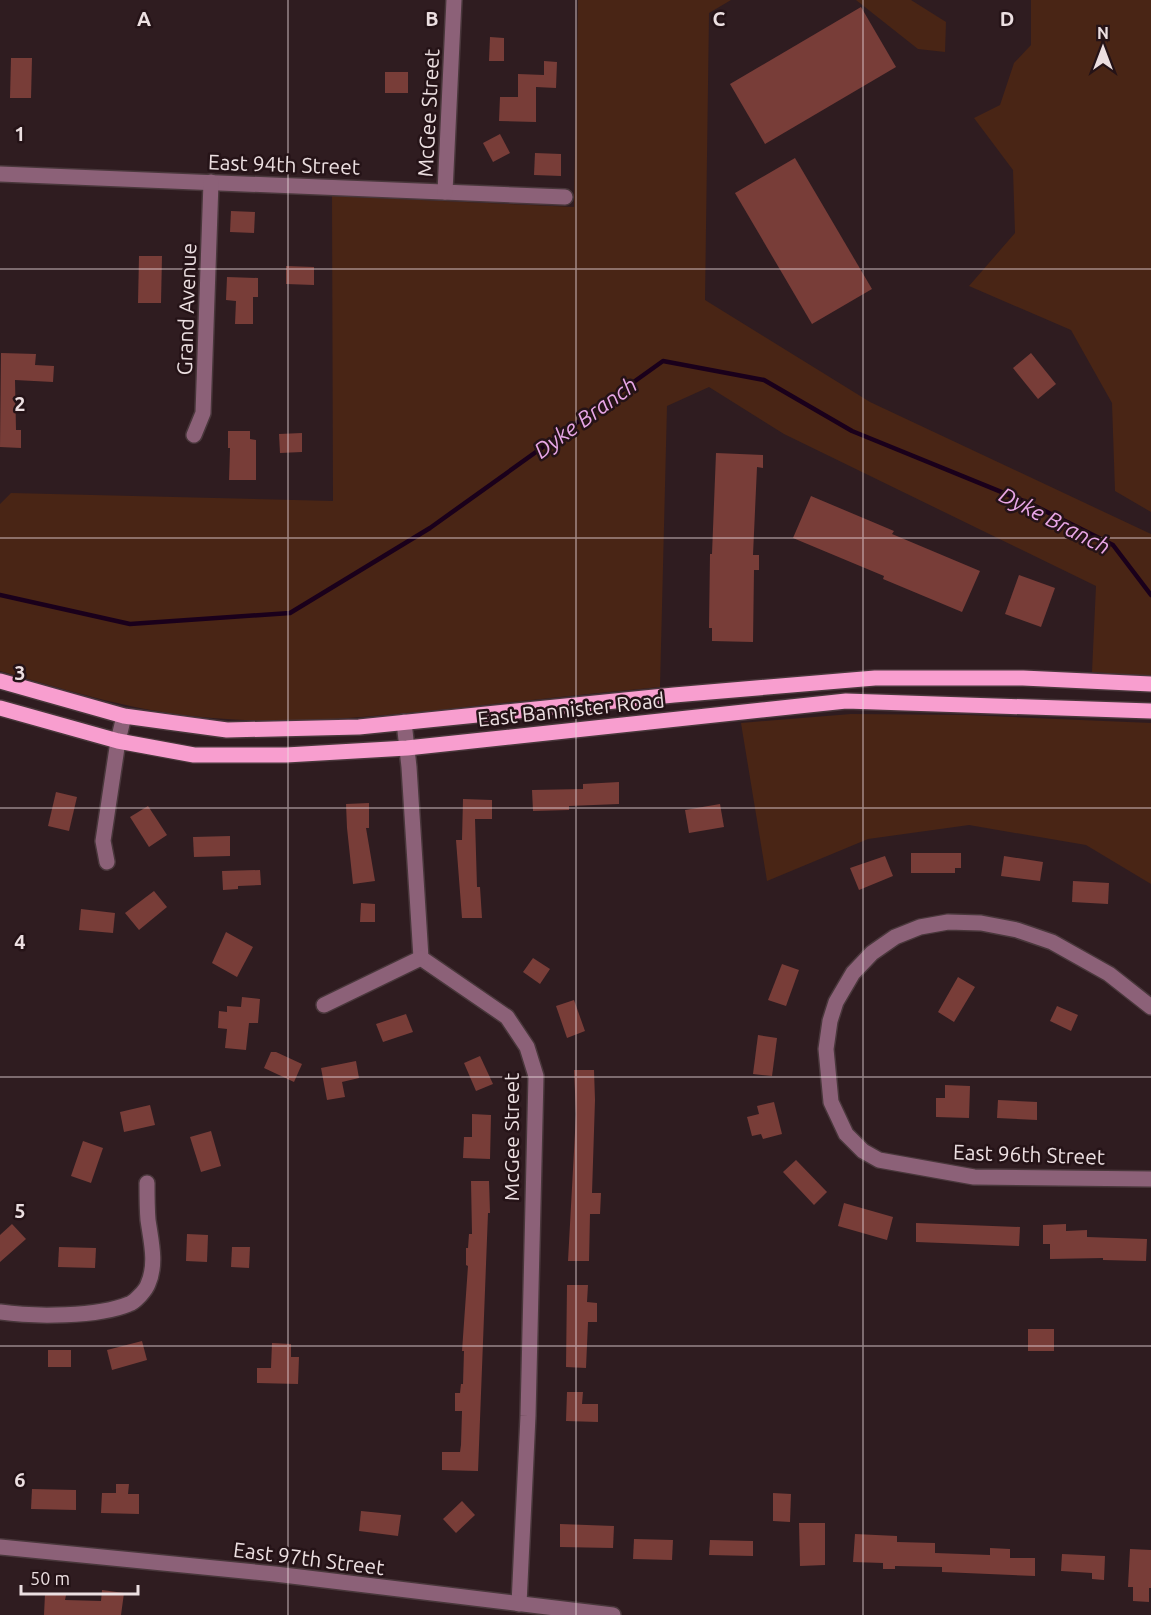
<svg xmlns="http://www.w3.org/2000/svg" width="1151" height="1615" font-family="Ubuntu,sans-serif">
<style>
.green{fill:#492515}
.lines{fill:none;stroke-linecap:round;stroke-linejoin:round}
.stream{stroke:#1a001b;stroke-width:4.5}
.building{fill:#783d38}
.minor-casing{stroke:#49373b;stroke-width:18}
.major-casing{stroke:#49373b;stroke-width:18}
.minor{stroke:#8c6178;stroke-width:15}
.major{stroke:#f89ecf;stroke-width:15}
.grid{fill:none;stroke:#ecdfe1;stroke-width:1.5;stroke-opacity:0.55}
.labels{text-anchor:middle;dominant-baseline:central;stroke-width:5;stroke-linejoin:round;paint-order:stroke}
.street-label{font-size:21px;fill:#ecdfe1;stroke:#251317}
.water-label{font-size:22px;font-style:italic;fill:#e8a6e6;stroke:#251317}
.grid-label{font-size:20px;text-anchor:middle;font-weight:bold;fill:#ecdfe1;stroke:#251317;stroke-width:5;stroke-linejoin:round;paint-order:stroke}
</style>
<rect width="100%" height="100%" fill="#2f1c20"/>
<g class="green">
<path d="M578,0H731L709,13L705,300L870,402L1151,534V676L1092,672L1096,586L784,434L709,387L667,406L660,687C589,694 519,701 448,709C369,717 291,725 212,718C140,713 69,691 0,671V504L11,493L333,501L332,196L574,207Z"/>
<polygon points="856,0 911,0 946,22 945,52 918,49"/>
<polygon points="1031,0 1151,0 1151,512 1115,491 1112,403 1071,330 969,286 1015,233 1013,170 974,118 1000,105 1014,63 1031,45"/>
<polygon points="851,714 967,715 1151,723 1151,884 1086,845 969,825 868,839 767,881 741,723"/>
</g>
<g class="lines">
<polyline class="stream" points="0,595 130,624 290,613 430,528 663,361 764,380 852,431 1031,504 1113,545 1151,595"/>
</g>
<g class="building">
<polygon points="861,7 896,67 765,144 730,84"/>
<polygon points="490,37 504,38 504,61 489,61"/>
<polygon points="11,58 32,58 31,98 10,98"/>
<polygon points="544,61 557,62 556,88 536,87 536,122 499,121 500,97 518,97 518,74 544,75"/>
<rect x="385" y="72" width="23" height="21"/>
<polygon points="500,134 510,153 493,162 483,143"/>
<polygon points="535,153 561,154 561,176 534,175"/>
<polygon points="795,158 872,289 812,324 735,193"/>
<polygon points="231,211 255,212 254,233 230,232"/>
<polygon points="139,256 162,256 161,303 138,303"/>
<polygon points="286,266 314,267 314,285 286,284"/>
<polygon points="227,277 258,278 258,297 253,297 253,324 235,324 236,301 226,300"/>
<polygon points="1,353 36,354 35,365 54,366 53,382 15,380 16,430 21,430 21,448 0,447"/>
<polygon points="1031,353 1056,384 1038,399 1013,368"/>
<polygon points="228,431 250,431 250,439 256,440 256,480 229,480 230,448 228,448"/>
<polygon points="302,433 302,452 280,453 279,434"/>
<polygon points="716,453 763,455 763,468 757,467 753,555 759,555 759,570 754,570 753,642 712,641 712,628 709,628 710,554 712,554"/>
<polygon points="811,496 894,531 892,534 980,571 962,612 883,579 884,576 793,538"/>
<polygon points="1019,575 1055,588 1041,627 1005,614"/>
<polygon points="619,782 619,804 569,806 569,810 533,811 532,790 583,789 583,784"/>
<polygon points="56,792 77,797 69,831 48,826"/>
<polygon points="463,799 492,800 492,819 475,819 477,887 480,887 482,918 462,918 456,840 462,840"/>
<polygon points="369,803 369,828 366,828 375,881 353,884 347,828 346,804"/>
<polygon points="720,804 724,827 689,833 685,810"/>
<polygon points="148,806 167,835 149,847 130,817"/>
<polygon points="230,836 230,856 194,857 193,837"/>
<polygon points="911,853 961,853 961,868 955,868 955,873 911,873"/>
<polygon points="885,856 893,876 859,890 850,868"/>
<polygon points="1004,856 1043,862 1040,881 1001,876"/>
<polygon points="260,870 261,885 238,886 238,889 223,890 222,871"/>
<polygon points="1073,881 1109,883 1108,904 1072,902"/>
<polygon points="154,891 167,907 139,930 125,913"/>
<polygon points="361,903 375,904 375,922 360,922"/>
<polygon points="81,909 115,913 113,933 79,930"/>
<polygon points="226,932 253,947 237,977 212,963"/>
<polygon points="533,958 550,969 540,984 523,972"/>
<polygon points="782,964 799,970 786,1006 768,1000"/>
<polygon points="958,977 975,987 954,1022 938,1012"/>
<polygon points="242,997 260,999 258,1023 249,1023 246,1050 225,1048 227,1029 218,1028 219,1011 227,1012 227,1006 241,1007"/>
<polygon points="574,1000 585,1031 567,1038 556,1006"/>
<polygon points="1057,1006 1078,1015 1071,1031 1050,1021"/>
<polygon points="406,1014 413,1032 383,1042 376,1024"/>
<polygon points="758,1035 777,1038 772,1076 753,1074"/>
<polygon points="271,1052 276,1052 302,1064 294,1082 264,1068"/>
<polygon points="480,1056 493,1084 476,1091 464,1063"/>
<polygon points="356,1061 359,1078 342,1082 345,1097 327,1100 321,1068"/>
<polygon points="574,1070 594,1070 595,1100 592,1193 601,1193 600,1214 590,1214 589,1261 568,1261 576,1114"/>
<polygon points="945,1085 970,1086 969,1118 936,1117 936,1098 945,1098"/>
<polygon points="998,1100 1037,1102 1037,1120 997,1118"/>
<polygon points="774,1102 782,1134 763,1139 761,1134 752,1136 747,1117 759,1114 757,1106"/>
<polygon points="150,1105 155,1125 124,1132 120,1112"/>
<polygon points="472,1114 491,1115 490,1159 463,1158 464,1137 472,1137"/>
<polygon points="211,1131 221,1166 201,1172 190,1137"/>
<polygon points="83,1141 103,1148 91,1183 71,1176"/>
<polygon points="796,1160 827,1192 814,1205 783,1172"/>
<polygon points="471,1181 489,1181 490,1213 488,1213 478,1471 442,1470 442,1452 460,1452 461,1445 462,1411 455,1411 455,1393 460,1393 461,1384 463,1384 464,1351 462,1351 468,1266 466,1265 466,1248 468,1248 469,1234 472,1234"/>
<polygon points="844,1203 893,1217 887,1240 838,1226"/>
<polygon points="916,1223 1020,1227 1019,1246 916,1242"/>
<polygon points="12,1224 26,1239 0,1262 0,1235"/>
<polygon points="1066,1224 1066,1231 1087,1230 1087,1237 1147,1239 1146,1261 1103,1260 1103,1258 1050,1259 1050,1244 1043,1244 1043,1225"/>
<polygon points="187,1234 208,1235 207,1262 186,1261"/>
<polygon points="59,1247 96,1248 95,1268 58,1267"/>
<polygon points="232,1247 250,1247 249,1268 231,1267"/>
<polygon points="567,1285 588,1285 587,1302 597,1303 597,1322 588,1322 586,1368 566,1367"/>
<rect x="1028" y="1329" width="26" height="22"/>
<polygon points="142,1341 147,1360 112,1370 107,1350"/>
<polygon points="272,1343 291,1344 291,1357 299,1357 298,1384 257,1383 257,1368 271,1368"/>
<rect x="48" y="1350" width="23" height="17"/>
<polygon points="567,1392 583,1392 582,1404 598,1404 598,1422 566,1421"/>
<polygon points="116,1484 129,1484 128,1494 139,1494 139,1514 101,1513 102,1493 116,1493"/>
<polygon points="32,1489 76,1490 76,1510 31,1509"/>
<polygon points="773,1493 791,1494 790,1522 773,1521"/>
<polygon points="462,1501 475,1515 456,1533 443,1519"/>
<polygon points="361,1511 401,1515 398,1536 359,1531"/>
<polygon points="799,1523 825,1523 825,1565 800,1566"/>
<polygon points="560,1524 614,1526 613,1548 560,1547"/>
<polygon points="855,1534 897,1536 897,1542 935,1543 935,1553 990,1555 990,1548 1010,1549 1010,1558 1035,1558 1035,1576 942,1572 942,1567 895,1566 895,1569 883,1569 883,1563 853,1562"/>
<polygon points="634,1539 673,1540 672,1560 633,1559"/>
<polygon points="710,1540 753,1541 753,1556 709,1555"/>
<polygon points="1130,1549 1151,1550 1151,1588 1149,1588 1149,1602 1133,1601 1133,1587 1128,1587"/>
<polygon points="1062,1554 1105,1556 1104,1580 1092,1579 1092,1573 1061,1571"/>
<polygon points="102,1590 124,1593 121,1615 44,1615 45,1594 66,1595 65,1600 101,1601"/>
</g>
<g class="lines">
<g class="minor-casing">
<g id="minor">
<polyline points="0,174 565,197"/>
<polyline points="445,192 454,0"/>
<polyline points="194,435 203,413 211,182"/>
<polyline points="404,722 409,767 421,958 507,1017 527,1047 536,1076 528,1416 519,1604"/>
<polyline points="107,862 103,841 118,741 124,716"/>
<polyline points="324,1005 421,958"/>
<polyline points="1151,1007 1109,974 1052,942 1017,930 981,923 948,922 920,927 895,937 872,953 853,973 836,1002 830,1021 826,1049 831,1102 846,1134 863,1151 879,1160 974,1177 1151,1179"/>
<path d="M0,1312C34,1317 98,1317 129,1304C135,1302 146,1290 148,1284C157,1264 151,1241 148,1220C147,1208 147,1195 147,1183"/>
<polyline points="0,1547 275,1574 613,1615"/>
</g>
</g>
<g class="major-casing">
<g id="major">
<polyline points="0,681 124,716 227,730 359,727 674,695 875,678 1023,678 1151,684"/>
<polyline points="0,708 118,741 194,755 286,755 407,748 846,701 1151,711"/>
</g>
</g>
<use href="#minor" class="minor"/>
<use href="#major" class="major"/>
</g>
<path class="grid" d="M288,0V1615M576,0V1615M863,0V1615M0,269H1151M0,538H1151M0,808H1151M0,1077H1151M0,1346H1151"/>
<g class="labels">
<g class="street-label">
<text transform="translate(428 113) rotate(-87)">McGee Street</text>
<text transform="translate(284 164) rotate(2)">East 94th Street</text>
<text transform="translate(186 309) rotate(-88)">Grand Avenue</text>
<text transform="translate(571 709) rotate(-6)">East Bannister Road</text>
<text transform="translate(511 1137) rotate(-90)">McGee Street</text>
<text transform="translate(1029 1154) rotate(2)">East 96th Street</text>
<text transform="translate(309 1558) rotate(7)">East 97th Street</text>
</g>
<g class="water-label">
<text transform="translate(585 417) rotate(-36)">Dyke Branch</text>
<text transform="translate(1055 520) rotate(27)">Dyke Branch</text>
</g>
</g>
<g class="grid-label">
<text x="144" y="26">A</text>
<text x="432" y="26">B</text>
<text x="719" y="26">C</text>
<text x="1007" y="26">D</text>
<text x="20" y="141">1</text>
<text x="20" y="411">2</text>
<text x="20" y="680">3</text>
<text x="20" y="949">4</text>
<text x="20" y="1218">5</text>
<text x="20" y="1487">6</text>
</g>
<g transform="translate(1103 48)" stroke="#251317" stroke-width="4.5" paint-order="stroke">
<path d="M0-4.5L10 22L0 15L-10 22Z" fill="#ecdfe1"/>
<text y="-9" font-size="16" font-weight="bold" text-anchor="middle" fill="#ecdfe1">N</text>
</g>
<path d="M21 1585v9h117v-9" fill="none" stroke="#ecdfe1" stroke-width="3"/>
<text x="30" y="1585" font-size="18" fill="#ecdfe1" stroke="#251317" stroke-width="4.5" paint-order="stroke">50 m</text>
</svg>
